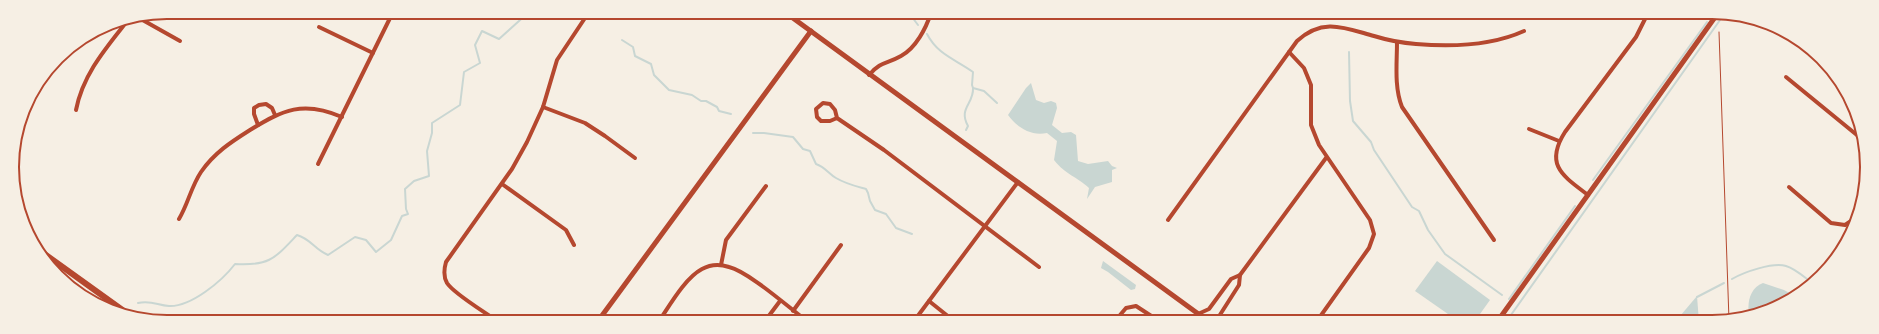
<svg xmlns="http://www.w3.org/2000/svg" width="1879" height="334" font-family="Montserrat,sans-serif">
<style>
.water{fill:#c9d6d2}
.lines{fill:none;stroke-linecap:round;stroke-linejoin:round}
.stream{stroke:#c9d6d2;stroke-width:2}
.path{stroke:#b5482f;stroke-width:1}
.minor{stroke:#b5482f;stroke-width:4}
.tertiary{stroke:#b5482f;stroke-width:5}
.primary{stroke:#b5482f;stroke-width:6}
.rim{fill:none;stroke:#b5482f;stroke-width:2}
</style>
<rect width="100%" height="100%" fill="#f6efe4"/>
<g class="water">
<path d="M1031,83L1036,100L1044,103L1051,101L1056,103L1057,108L1052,125L1062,133L1071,132L1076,135L1078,161L1088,164L1108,161L1112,166L1117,168L1112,170V182L1095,187L1087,199L1089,188C1076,176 1066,175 1054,160L1057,141L1047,133C1030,136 1018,128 1008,115L1026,88Z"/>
<polygon points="1103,261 1136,285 1135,289 1131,290 1108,272 1101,268"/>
<polygon points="1437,261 1490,300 1475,321 1458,321 1415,291"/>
<path d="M1763,283L1784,290L1795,296L1780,306L1749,314C1747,302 1750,288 1763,283Z"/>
<polygon points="1697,296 1699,322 1675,322"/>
</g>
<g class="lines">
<g class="stream">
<polyline points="909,13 918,25"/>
<path d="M927,34C938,55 955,59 973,72L972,85L973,88L984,91L997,103"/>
<polyline points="622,40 633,47 635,56 651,64 654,75 669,90 692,95 701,101 706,101 717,107 719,111 731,114"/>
<polyline points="1349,52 1350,101 1353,121 1371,142 1374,150 1412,207 1419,211 1428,230 1445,254 1502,295"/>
<path d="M966,130L968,126C958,108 974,104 973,88"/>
<path d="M753,133H764L793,137L803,149L810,151L816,164C825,167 829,174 836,178C846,184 855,186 866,189L868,193L870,201L875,210L886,214L896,228L912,234"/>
<polyline points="1593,180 1707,22"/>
<path d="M1732,279C1744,272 1773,262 1786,266C1796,269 1804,277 1812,283"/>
<polyline points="1697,297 1724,283"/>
<polyline points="1509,299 1575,206"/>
<path d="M138,303C151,300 157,305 169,306C191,307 222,281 235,264C270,266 275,258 297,235C311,239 314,249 328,255L355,237L366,240L376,252L391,240L402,216L408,214L406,209L405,189L414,181L429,176L427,151L432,133V123L460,105L464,72L480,63L475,45L482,31L499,39L529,12"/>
<polyline points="1506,322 1725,13"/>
</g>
<polyline class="path" points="1719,32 1729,320"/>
<g class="minor">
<polyline points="139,18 180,41"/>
<polyline points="319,27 373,53"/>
<path d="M1397,42C1397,63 1394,87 1402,107L1494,240"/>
<polyline points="1289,52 1304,68 1311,85 1311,125 1319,145 1370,220 1374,234 1369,248 1317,321"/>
<path d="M869,75C881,61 887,64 901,56C916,48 926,28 931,13"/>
<polyline points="1786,77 1863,140"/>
<polyline points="543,107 585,123 605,136 635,158"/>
<path d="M76,110C83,74 106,48 128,20"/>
<polyline points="837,118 830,121 821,121 817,117 816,109 823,103 830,104 835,110 837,118 884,150 1039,267"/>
<polyline points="258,125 254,114 254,108 259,105 266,104 272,108 275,115"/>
<polyline points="1529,129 1559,141"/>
<polyline points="318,164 393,12"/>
<polyline points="502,184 566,230 574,245"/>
<polyline points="1789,187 1831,223 1845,225 1857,217"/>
<path d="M1588,195C1563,176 1544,165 1565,132L1636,37L1648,13"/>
<path d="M179,219C188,204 191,187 201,172C214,153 231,142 250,130C283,110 303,100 342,117"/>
<path d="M1168,220L1297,41C1323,17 1345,28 1374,36C1387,40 1402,43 1416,44C1452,47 1491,46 1524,31"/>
<polyline points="721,265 726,240 766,186"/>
<polyline points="929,301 954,321"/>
<polyline points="793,311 841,245"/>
<polyline points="1198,314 1209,309 1231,279 1240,275 1326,158"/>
<path d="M497,321C485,312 454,294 447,283C443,276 444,269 446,262L512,169L527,142L543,107L557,60L589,12"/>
<path d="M659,321C670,305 685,278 702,269C711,264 720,264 729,267C749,272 788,307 807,321"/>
<polyline points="765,321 780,301"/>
<polyline points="914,321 1018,182"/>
<polyline points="1115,321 1126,308 1136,306 1159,321"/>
<polyline points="1216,321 1239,285 1240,275"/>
</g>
<g class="tertiary">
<polyline points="786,13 1208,321"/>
<polyline points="598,321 811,31"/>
<polyline points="1497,322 1718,13"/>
</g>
<polyline class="primary" points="39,250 128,314"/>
</g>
<path d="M0 0H1879V334H0ZM167 19H1712A148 148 0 0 1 1860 167V167A148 148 0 0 1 1712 315H167A148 148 0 0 1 19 167V167A148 148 0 0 1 167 19Z" fill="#f6efe4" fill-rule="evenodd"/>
<path class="rim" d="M167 19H1712A148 148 0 0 1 1860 167V167A148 148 0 0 1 1712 315H167A148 148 0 0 1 19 167V167A148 148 0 0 1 167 19Z"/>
</svg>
